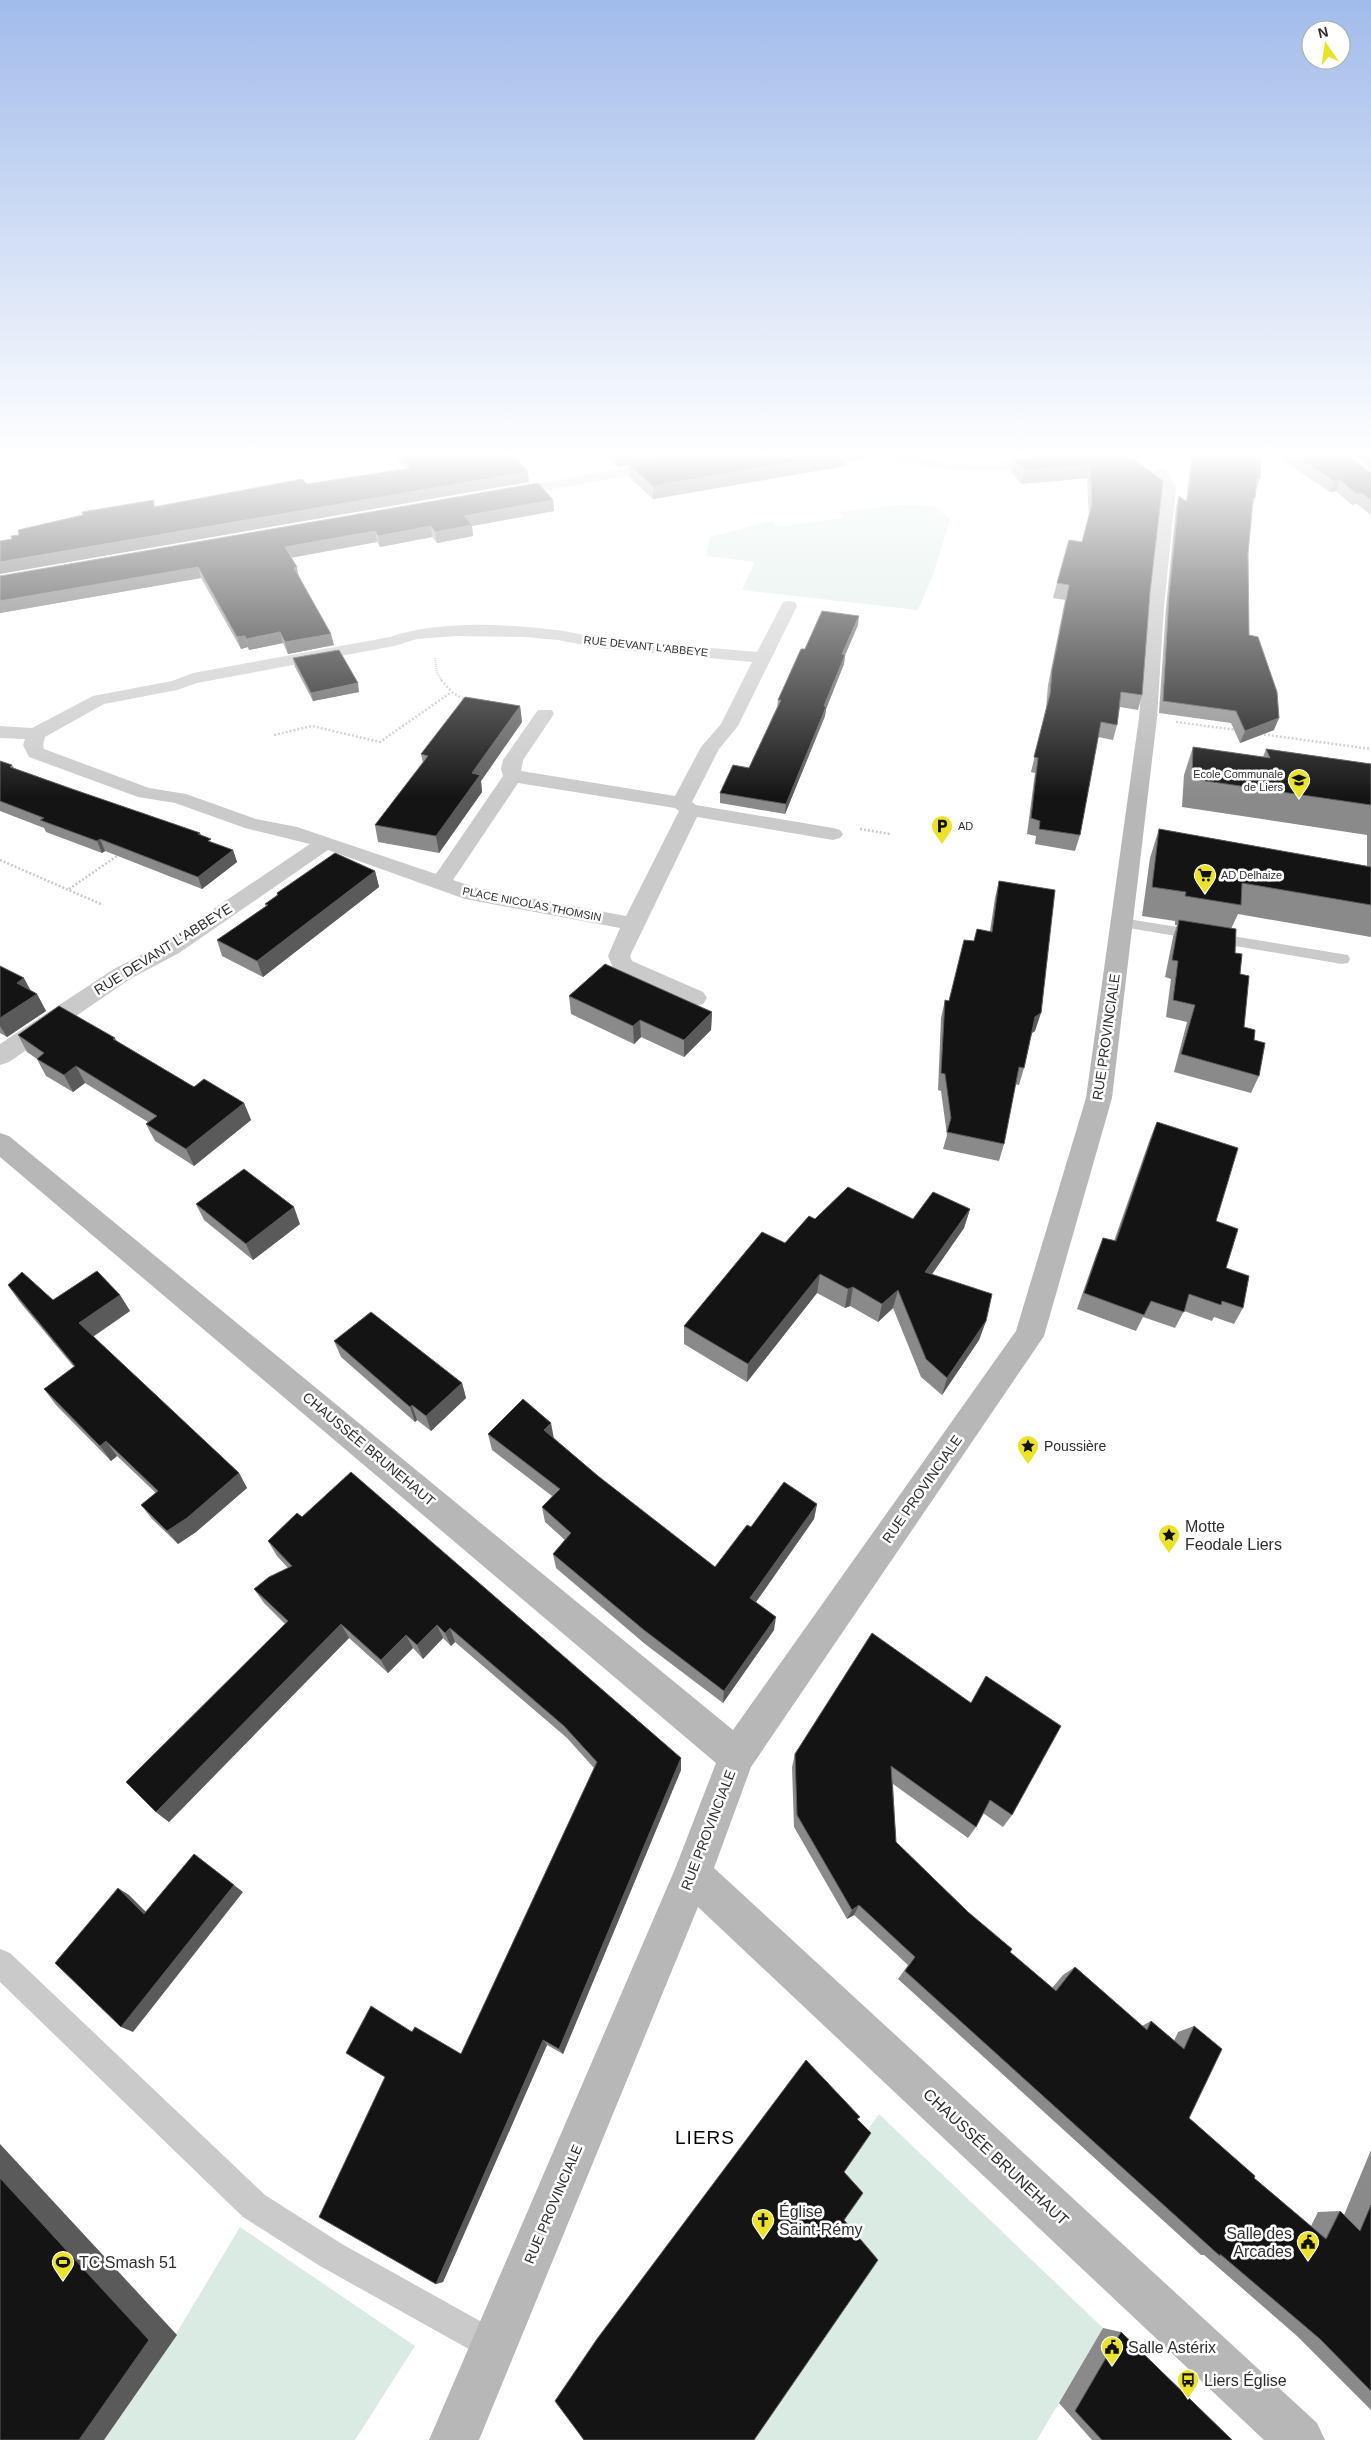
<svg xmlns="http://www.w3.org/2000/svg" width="1371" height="2440" font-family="Arial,sans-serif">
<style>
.green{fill:#daebe3}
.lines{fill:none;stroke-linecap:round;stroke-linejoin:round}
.path-far1{stroke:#cacaca;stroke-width:2;stroke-dasharray:1 1;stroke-linecap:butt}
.path{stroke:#cacaca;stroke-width:2.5;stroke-dasharray:2 2;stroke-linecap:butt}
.lane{fill:#cacaca;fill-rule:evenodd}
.street{fill:#cacaca;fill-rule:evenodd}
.secondary{fill:#b7b7b7;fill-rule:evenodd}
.wall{fill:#8a8a8a}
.shaded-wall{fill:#5a5a5a}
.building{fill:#141414;stroke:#5a5a5a}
.labels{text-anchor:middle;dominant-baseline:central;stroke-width:5;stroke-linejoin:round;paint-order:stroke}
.far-street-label{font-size:11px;fill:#2d2d2d;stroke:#fff}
.far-poi-label{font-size:11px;fill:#2d2d2d;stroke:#fff;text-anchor:start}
.street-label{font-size:14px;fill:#2d2d2d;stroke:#fff}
.poi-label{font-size:14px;fill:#2d2d2d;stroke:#fff;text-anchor:start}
.near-poi-label{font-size:16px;fill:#2d2d2d;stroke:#fff;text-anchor:start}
.near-street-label{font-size:16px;fill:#2d2d2d;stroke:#fff}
.near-quarter-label{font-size:19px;letter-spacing:1px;fill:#000;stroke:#fff}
</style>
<rect width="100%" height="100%" fill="#fff"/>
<g class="green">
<polygon points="898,505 934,506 950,519 933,575 918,610 742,590 755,562 706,556 710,537 772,521 776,527 844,518 839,512"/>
<polygon points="879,2114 1103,2328 1037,2440 744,2440 837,2220 836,2174"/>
<polygon points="0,2144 176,2334 240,2227 415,2346 355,2440 0,2440"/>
</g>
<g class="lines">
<polyline class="path-far1" points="435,658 437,672 442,681"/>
<g class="path">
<polyline points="441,680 453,693 465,700"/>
<polyline points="1176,722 1237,730"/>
<polyline points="1260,734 1371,749"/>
<polyline points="274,735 312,726 380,742 450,693"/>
<polyline points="860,829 890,834"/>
<polyline points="0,860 103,905"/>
<polyline points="69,889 120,854"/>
</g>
<g class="lane">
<polygon points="1122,918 1342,954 1348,955 1350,959 1348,963 1342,964 1117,926 1114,923"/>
<polygon points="0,1949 10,1953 265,2195 342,2244 505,2335 510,2346 505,2357 494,2362 483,2357 320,2266 243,2217 0,1982"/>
</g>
<g class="street">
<polygon points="693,456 725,456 718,460 504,498 497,494 504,490"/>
<path d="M886,456H911L950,463L980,464L1080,456H1136L1129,460C1044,467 973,481 888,459Z"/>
<polygon points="1371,464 1371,472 1360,473 1353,469 1355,466"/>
<path d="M789,601L795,602L797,606L738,726L719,749L692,802L696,805L833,828L840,830L843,834L840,838L833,840L697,817L630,956L632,961L703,992L707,998L703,1004L695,1006L687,1004L614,970L608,956L620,928L465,899L328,850L179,953L130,979L9,1062L0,1065V1044L114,969L163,943L310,844L245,828L175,803L138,797L29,757L23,745L25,739L0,738V726L32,728L93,696L172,681L193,673L390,637C440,620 505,624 557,630C572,632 586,636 602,638C653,644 705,647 757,652L781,606L783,602ZM456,636L524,637L558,640L599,648L752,662L721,724L701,747L675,796L521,771L523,760L554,714L552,710H538L503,760L501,769L503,776L436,874L297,827L256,819L186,794L149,788L44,749L43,745L45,737L104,704L177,690L197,683L394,646L417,639ZM518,783L675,808L679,811L626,916L477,888L453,880Z"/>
</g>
<polygon class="secondary" points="1161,468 1166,469 1176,488 1164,607 1157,718 1112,1098 1044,1336 751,1767 714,1868 1317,2423 1325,2440 1264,2440 698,1907 479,2440 429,2440 675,1869 716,1763 0,1157 0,1133 9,1136 733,1730 1016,1331 1086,1098 1139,718 1148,607 1162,488 1154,472"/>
</g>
<g class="wall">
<polygon points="395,456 514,456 529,482 12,539 156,506 307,484 405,469"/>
<polygon points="606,456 877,456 846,462 845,466 653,499 629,477 629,465 618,467"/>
<polygon points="1121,456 1150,592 1142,695 1138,710 1120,707 1117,725 1113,740 1098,737 1080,835 1075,851 1035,844 1036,836 1027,834 1035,773 1031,772 1046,709 1048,685 1065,600 1053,598 1057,583 1082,542 1089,516 1087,478 1021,484 1011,472 1014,459"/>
<polygon points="1191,456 1261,456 1260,479 1256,490 1255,498 1253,506 1248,554 1249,635 1274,730 1240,743 1231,723 1159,713 1166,607 1176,507 1179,496 1186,501"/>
<polygon points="1276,456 1350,456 1369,472 1371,472 1371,515 1357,504 1352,505 1336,491 1330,492"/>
<polygon points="1354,456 1371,456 1371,469"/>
<polygon points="553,500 554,511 472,526 473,536 437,543 432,537 380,547 377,542 291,558 299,576 334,645 288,654 283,643 249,650 248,647 241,649 201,578 0,613 0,576"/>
<polygon points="858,625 845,655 844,664 826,709 825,716 785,814 720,803 720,793 749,768 777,707 778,700"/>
<polygon points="293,658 359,692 313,701 295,667"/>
<polygon points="520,706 522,722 481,781 482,792 439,853 378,842 375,825 423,763 421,754"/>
<polygon points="1193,747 1263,757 1266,749 1371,764 1371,937 1238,914 1231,929 1235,953 1240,974 1244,1027 1254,1040 1259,1076 1251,1093 1174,1072 1187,1022 1166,1017 1171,979 1165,977 1173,937 1177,925 1175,925 1175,921 1142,916 1150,858 1159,829 1367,866 1367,835 1182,807 1184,775"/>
<polygon points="0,761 12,765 14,768 72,789 200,833 201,835 212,843 233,850 237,862 202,889 105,851 102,853 46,832 44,828 0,811"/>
<polygon points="375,871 379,887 263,977 222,956 217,940 266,906 265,904 277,895 277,893"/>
<polygon points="999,881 1035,1031 1032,1033 1024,1068 1019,1085 1015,1084 1004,1144 999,1161 943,1149 947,1135 941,1091 938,1090 941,1018 945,1000 949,1001 974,941 990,931 995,898"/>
<polygon points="0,966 31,991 37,994 46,1011 7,1037 0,1033"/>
<polygon points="569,996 712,1012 711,1030 684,1057 641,1037 634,1044 571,1014"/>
<polygon points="18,1035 115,1038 117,1041 194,1087 244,1103 251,1120 194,1166 155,1141 146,1124 148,1122 85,1083 73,1092 46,1076 37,1059 27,1052"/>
<polygon points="1157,1122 1216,1221 1226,1268 1243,1308 1234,1324 1214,1317 1212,1321 1184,1311 1175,1328 1143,1317 1136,1331 1077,1309 1096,1255 1103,1238 1114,1241 1150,1139"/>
<polygon points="196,1204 300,1224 253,1260 204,1220"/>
<polygon points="970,1209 964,1228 932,1274 986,1321 979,1340 942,1395 921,1377 893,1308 878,1322 850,1306 845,1308 817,1293 747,1382 684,1344 684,1326 815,1219 913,1219"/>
<polygon points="8,1285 53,1300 120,1295 130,1311 93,1337 239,1473 247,1488 196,1532 178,1544 152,1519 141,1505 156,1493 117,1456 111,1461 56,1405 44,1389 74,1367 19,1301"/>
<polygon points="334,1341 462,1383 466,1398 431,1431 417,1420 415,1422 341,1357"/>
<polygon points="488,1434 553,1438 598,1476 715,1567 751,1527 817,1504 814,1519 756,1602 774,1630 723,1703 645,1644 556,1568 553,1554 565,1540 545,1522 542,1507 552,1496 492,1450"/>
<polygon points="302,1517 681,1758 681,1770 563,2054 547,2045 443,2282 436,2284 412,2032 461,2054 594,1768 567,1738 455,1642 451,1646 443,1638 423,1659 413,1648 388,1673 349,1638 169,1822 156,1812 285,1624 264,1603 254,1589 288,1568 277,1556 268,1541"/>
<polygon points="872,1633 1012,1815 1003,1827 983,1813 976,1827 968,1838 893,1784 896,1842 968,1912 1010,1952 1052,1988 1063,1975 1075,1967 1142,2026 1151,2021 1174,2041 1178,2032 1194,2026 1189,2118 1254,2178 1311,2226 1318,2212 1340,2211 1344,2215 1371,2150 1371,2410 1297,2336 1204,2255 1201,2255 898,1979 908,1965 854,1915 847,1919 794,1827 792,1767 795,1754"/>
<polygon points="1103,2328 1121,2332 1232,2440 1092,2440 1059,2403"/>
</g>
<g class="shaded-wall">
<polygon points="617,456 679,456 618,467"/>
<polygon points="829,456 877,456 846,462 845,466 653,499 653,486"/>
<polygon points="1090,465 1087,478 1021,484 1024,470"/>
<polygon points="528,472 529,482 0,574 0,562"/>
<polygon points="1340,480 1336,491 1330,492 1334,481"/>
<polygon points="553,500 554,511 472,526 473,536 437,543 435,532 464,516"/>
<polygon points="431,526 432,537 380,547 378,536"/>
<polygon points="375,531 377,542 288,558 285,547"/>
<polygon points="198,567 201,578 0,613 0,601"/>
<polygon points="297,567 299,579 294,568"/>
<polygon points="859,616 858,625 845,655 844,664 826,709 825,716 785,814 786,804 824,706 842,654"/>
<polygon points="280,632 283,643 249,650 246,639"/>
<polygon points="331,634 334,645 288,654 285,642"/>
<polygon points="245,636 248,647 241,649 237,637"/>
<polygon points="358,683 359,692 313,701 311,693"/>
<polygon points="520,706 522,722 481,781 482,792 439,853 436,836 472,773"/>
<polygon points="1279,718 1274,730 1240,743 1245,731"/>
<polygon points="100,839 105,851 102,853 97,841"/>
<polygon points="233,850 237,862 202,889 198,877"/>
<polygon points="375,871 379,887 263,977 257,961"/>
<polygon points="24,978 33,995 17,983"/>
<polygon points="37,994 46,1011 7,1037 0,1026 0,1018"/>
<polygon points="712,1012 711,1030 684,1057 684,1040"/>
<polygon points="1041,1013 1035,1031 1030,1034 1035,1017"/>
<polygon points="640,1020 641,1037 634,1044 633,1026"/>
<polygon points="76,1066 85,1083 73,1092 64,1075"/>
<polygon points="244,1103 251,1120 194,1166 186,1149"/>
<polygon points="294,1207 300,1224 253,1260 246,1244"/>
<polygon points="970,1209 964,1228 921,1290 925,1272"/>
<polygon points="820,1274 817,1293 747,1382 748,1364"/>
<polygon points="853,1287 850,1306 845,1308 848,1289"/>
<polygon points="898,1290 893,1308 878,1322 882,1304"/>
<polygon points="120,1295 130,1311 89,1339 79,1323"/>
<polygon points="986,1321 979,1340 942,1395 947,1378"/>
<polygon points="462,1383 466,1398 431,1431 426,1416"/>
<polygon points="412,1405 417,1420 415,1422 410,1407"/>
<polygon points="551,1423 554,1439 544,1430"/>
<polygon points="106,1441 117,1456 111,1461 100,1446"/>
<polygon points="239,1473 247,1488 196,1532 178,1544 167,1531"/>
<polygon points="817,1504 814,1519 749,1612 750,1598"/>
<polygon points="776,1617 774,1630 723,1703 724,1691"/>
<polygon points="341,1624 349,1638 169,1822 156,1812"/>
<polygon points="437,1625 443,1638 423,1659 417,1645"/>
<polygon points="450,1628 455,1642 451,1646 445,1633"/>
<polygon points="406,1635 413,1648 388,1673 381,1660"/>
<polygon points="681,1758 681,1770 563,2054 559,2049"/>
<polygon points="194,1854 243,1892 133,2032 121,2027"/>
<polygon points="118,1888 129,1895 155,1921 144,1914"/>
<polygon points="859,1905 854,1915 847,1919 852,1910"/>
<polygon points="543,2040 547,2045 443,2282 436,2284"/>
<polygon points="0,2144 177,2335 104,2440 79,2440 0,2178"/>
</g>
<g class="building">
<polygon points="402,456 514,456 528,472 0,562 0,541 12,539 11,536 19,535 18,530 83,515 82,512 154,500 154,507 302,479 307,484 411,468"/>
<polygon points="677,456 829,456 653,486 629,465"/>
<polygon points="1044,456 1121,456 1133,458 1163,481 1150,592 1142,695 1121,692 1117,725 1101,722 1080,835 1039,829 1040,821 1031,818 1038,758 1034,757 1050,694 1052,670 1069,585 1057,583 1069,540 1082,542 1092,504 1090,465 1024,470 1014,459"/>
<polygon points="1193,456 1261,456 1260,479 1257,478 1255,498 1253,498 1248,554 1249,635 1258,637 1277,692 1279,718 1245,731 1236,711 1163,701 1169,595 1179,496 1187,502"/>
<polygon points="1296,456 1350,456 1369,472 1371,472 1371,500 1362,493 1357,494 1340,480 1334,481"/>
<polygon points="538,483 553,500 464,516 472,525 435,532 431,526 378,536 375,531 285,547 297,567 294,568 331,634 285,642 280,632 246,639 245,636 237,637 198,567 0,601 0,576"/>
<polygon points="822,611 859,616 842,654 845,655 824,706 826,707 786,804 720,793 733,765 749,768 781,700 778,700 801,649 805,649"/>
<polygon points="339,650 358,683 311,693 293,658"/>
<polygon points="465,697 520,706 472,773 480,775 436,836 375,825 428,756 421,754"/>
<polygon points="1193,747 1270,758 1266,749 1371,764 1371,805 1192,779"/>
<polygon points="0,761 12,765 10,767 72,789 200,833 198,834 211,839 208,841 233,850 198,877 100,839 97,841 40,820 44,818 0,801"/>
<polygon points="1159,829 1371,867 1371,905 1242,883 1241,905 1185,896 1186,892 1152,887"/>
<polygon points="335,853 375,871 257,961 217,940 268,905 265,904 278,895 277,893"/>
<polygon points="999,881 1055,890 1041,1013 1035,1017 1024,1068 1019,1067 1004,1144 947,1132 951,1118 945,1074 941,1073 945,1000 949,1001 964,940 974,941 977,929 992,932"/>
<polygon points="1179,920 1236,929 1235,953 1242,954 1240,974 1249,976 1244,1027 1255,1030 1254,1040 1265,1043 1259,1076 1181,1054 1195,1005 1173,1000 1178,961 1172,960"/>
<polygon points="605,964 712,1012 684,1040 640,1020 633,1026 569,996"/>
<polygon points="0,966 24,978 17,983 37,994 0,1018"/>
<polygon points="59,1006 115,1038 113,1039 194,1087 204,1079 244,1103 186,1149 146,1124 157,1116 76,1066 64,1075 37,1059 44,1053 18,1035"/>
<polygon points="1157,1122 1238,1148 1216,1221 1238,1229 1226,1268 1249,1276 1243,1308 1222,1301 1221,1305 1189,1294 1184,1312 1151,1301 1144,1315 1084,1293 1103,1238 1116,1241"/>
<polygon points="244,1169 294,1207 246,1244 196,1204"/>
<polygon points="848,1187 913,1219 933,1192 970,1209 925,1272 992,1294 986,1321 947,1378 926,1359 898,1290 882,1304 853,1287 848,1289 820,1274 748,1364 684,1326 762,1232 785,1243 809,1216 815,1219"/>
<polygon points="97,1271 120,1295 79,1323 239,1473 187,1518 167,1531 141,1505 158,1491 106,1441 100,1446 44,1389 75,1366 8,1285 22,1272 53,1300"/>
<polygon points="371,1312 462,1383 426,1416 412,1405 410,1407 334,1341"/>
<polygon points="523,1399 551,1423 544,1430 598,1476 715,1567 747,1525 751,1527 784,1482 817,1504 750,1598 776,1617 724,1691 644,1630 553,1554 571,1533 542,1507 560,1489 488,1434"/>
<polygon points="351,1472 681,1758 559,2049 543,2040 436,2284 319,2217 385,2077 346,2053 371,2006 412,2032 415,2027 461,2054 597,1762 564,1726 450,1628 445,1633 437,1625 417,1645 406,1635 381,1660 341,1624 156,1812 126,1782 288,1621 254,1589 269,1577 292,1566 268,1541 297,1513 302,1517"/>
<polygon points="872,1633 971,1703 986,1676 1061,1726 1012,1815 990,1800 976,1827 891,1766 896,1842 968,1912 1012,1949 1010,1952 1056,1991 1075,1967 1147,2030 1151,2021 1184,2049 1194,2026 1222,2049 1189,2118 1255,2176 1254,2178 1326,2239 1340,2211 1360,2231 1371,2205 1371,2391 1320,2339 1220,2254 1220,2256 905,1971 915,1957 859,1905 852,1910 797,1815 795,1754"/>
<polygon points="194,1854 234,1885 121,2027 55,1963 118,1888 144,1914"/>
<polygon points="806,2060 860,2117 857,2119 871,2133 844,2172 863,2193 844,2220 878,2260 754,2440 584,2440 555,2401 597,2339"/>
<polygon points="0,2178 149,2340 79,2440 0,2440"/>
<polygon points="1121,2332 1232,2440 1102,2440 1075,2411"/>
</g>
<linearGradient id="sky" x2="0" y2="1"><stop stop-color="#a1bbea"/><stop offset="0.57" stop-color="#fff"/><stop offset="1" stop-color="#fff" stop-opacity="0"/></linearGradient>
<rect width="1371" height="798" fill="url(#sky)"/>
<defs>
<g id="school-pin" transform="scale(1.125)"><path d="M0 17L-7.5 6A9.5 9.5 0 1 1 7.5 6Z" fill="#ebe329" stroke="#fff"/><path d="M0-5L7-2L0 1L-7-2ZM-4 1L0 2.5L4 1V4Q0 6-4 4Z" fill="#111"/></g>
<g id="parking-pin" transform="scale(1.125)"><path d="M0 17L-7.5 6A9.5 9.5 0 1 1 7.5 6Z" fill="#ebe329" stroke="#fff"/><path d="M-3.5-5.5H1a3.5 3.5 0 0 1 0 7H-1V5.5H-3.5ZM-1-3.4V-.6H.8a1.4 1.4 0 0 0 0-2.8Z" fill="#111"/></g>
<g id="supermarket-pin" transform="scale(1.125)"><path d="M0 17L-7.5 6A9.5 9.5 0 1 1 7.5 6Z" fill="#ebe329" stroke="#fff"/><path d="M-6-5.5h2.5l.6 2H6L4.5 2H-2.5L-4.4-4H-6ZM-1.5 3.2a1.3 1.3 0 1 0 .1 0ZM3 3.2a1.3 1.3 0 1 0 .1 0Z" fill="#111"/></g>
<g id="sight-pin" transform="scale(1.125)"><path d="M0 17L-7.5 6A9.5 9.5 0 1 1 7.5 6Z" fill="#ebe329" stroke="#fff"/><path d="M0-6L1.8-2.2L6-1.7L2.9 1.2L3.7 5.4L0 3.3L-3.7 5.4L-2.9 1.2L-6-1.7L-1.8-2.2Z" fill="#111"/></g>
<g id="church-pin" transform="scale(1.125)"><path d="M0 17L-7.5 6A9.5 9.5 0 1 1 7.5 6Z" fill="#ebe329" stroke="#fff"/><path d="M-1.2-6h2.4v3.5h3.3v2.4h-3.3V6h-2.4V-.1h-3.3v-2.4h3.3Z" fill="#111"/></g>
<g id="civic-pin" transform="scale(1.125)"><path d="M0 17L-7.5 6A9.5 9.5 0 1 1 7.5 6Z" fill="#ebe329" stroke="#fff"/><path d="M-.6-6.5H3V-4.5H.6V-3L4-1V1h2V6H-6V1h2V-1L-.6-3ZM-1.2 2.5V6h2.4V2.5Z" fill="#111"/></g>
<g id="stadium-pin" transform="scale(1.125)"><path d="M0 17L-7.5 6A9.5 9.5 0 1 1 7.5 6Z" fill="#ebe329" stroke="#fff"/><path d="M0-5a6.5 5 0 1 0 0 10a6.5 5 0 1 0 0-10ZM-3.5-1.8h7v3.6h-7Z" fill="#111"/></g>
<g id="bus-pin" transform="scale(1.125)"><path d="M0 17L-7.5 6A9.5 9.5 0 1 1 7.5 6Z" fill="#ebe329" stroke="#fff"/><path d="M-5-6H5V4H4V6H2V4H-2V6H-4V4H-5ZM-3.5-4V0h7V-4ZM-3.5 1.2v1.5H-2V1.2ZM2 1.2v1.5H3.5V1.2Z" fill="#111"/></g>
</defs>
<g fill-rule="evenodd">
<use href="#school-pin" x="1299" y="780"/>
<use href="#parking-pin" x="942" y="826"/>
<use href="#supermarket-pin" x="1205" y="875"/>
<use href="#sight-pin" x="1028" y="1446"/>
<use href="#sight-pin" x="1169" y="1535"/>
<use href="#church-pin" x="763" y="2220"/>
<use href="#civic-pin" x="1308" y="2242"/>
<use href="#stadium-pin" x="63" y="2262"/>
<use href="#civic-pin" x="1112" y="2347"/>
<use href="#bus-pin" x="1188" y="2380"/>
</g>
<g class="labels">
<g class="far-street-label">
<text transform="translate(646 646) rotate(6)">RUE DEVANT L'ABBEYE</text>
<text transform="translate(532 904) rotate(11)">PLACE NICOLAS THOMSIN</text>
</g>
<g class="far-poi-label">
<text x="1283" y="774" text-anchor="end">Ecole Communale<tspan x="1283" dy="13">de Liers</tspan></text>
<text x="958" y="826">AD</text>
<text x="1221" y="875">AD Delhaize</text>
</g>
<g class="street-label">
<text transform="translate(163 949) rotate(-32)">RUE DEVANT L'ABBEYE</text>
<text transform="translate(1106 1037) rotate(-82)">RUE PROVINCIALE</text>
<text transform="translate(369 1449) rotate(40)">CHAUSSÉE BRUNEHAUT</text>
<text transform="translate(922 1489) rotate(-55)">RUE PROVINCIALE</text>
<text transform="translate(708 1830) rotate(-69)">RUE PROVINCIALE</text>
<text transform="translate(553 2204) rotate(-67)">RUE PROVINCIALE</text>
</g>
<g class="poi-label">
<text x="1044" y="1446">Poussière</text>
</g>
<g class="near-poi-label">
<text x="1185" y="1526">Motte<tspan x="1185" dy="18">Feodale Liers</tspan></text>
<text x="779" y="2211">Église<tspan x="779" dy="18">Saint-Rémy</tspan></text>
<text x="1292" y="2233" text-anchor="end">Salle des<tspan x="1292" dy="18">Arcades</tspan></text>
<text x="79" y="2262">TC Smash 51</text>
<text x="1128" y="2347">Salle Astérix</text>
<text x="1204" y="2380">Liers Église</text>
</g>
<g class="near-street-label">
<text transform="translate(996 2157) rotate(43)">CHAUSSÉE BRUNEHAUT</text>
</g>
<g class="near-quarter-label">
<text x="705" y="2137">LIERS</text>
</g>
</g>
<g transform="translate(1326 45) rotate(347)"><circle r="24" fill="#ffffff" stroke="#ababab"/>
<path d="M0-4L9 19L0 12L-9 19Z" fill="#ebe329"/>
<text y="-8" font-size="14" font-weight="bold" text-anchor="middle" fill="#2d2d2d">N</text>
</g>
</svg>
